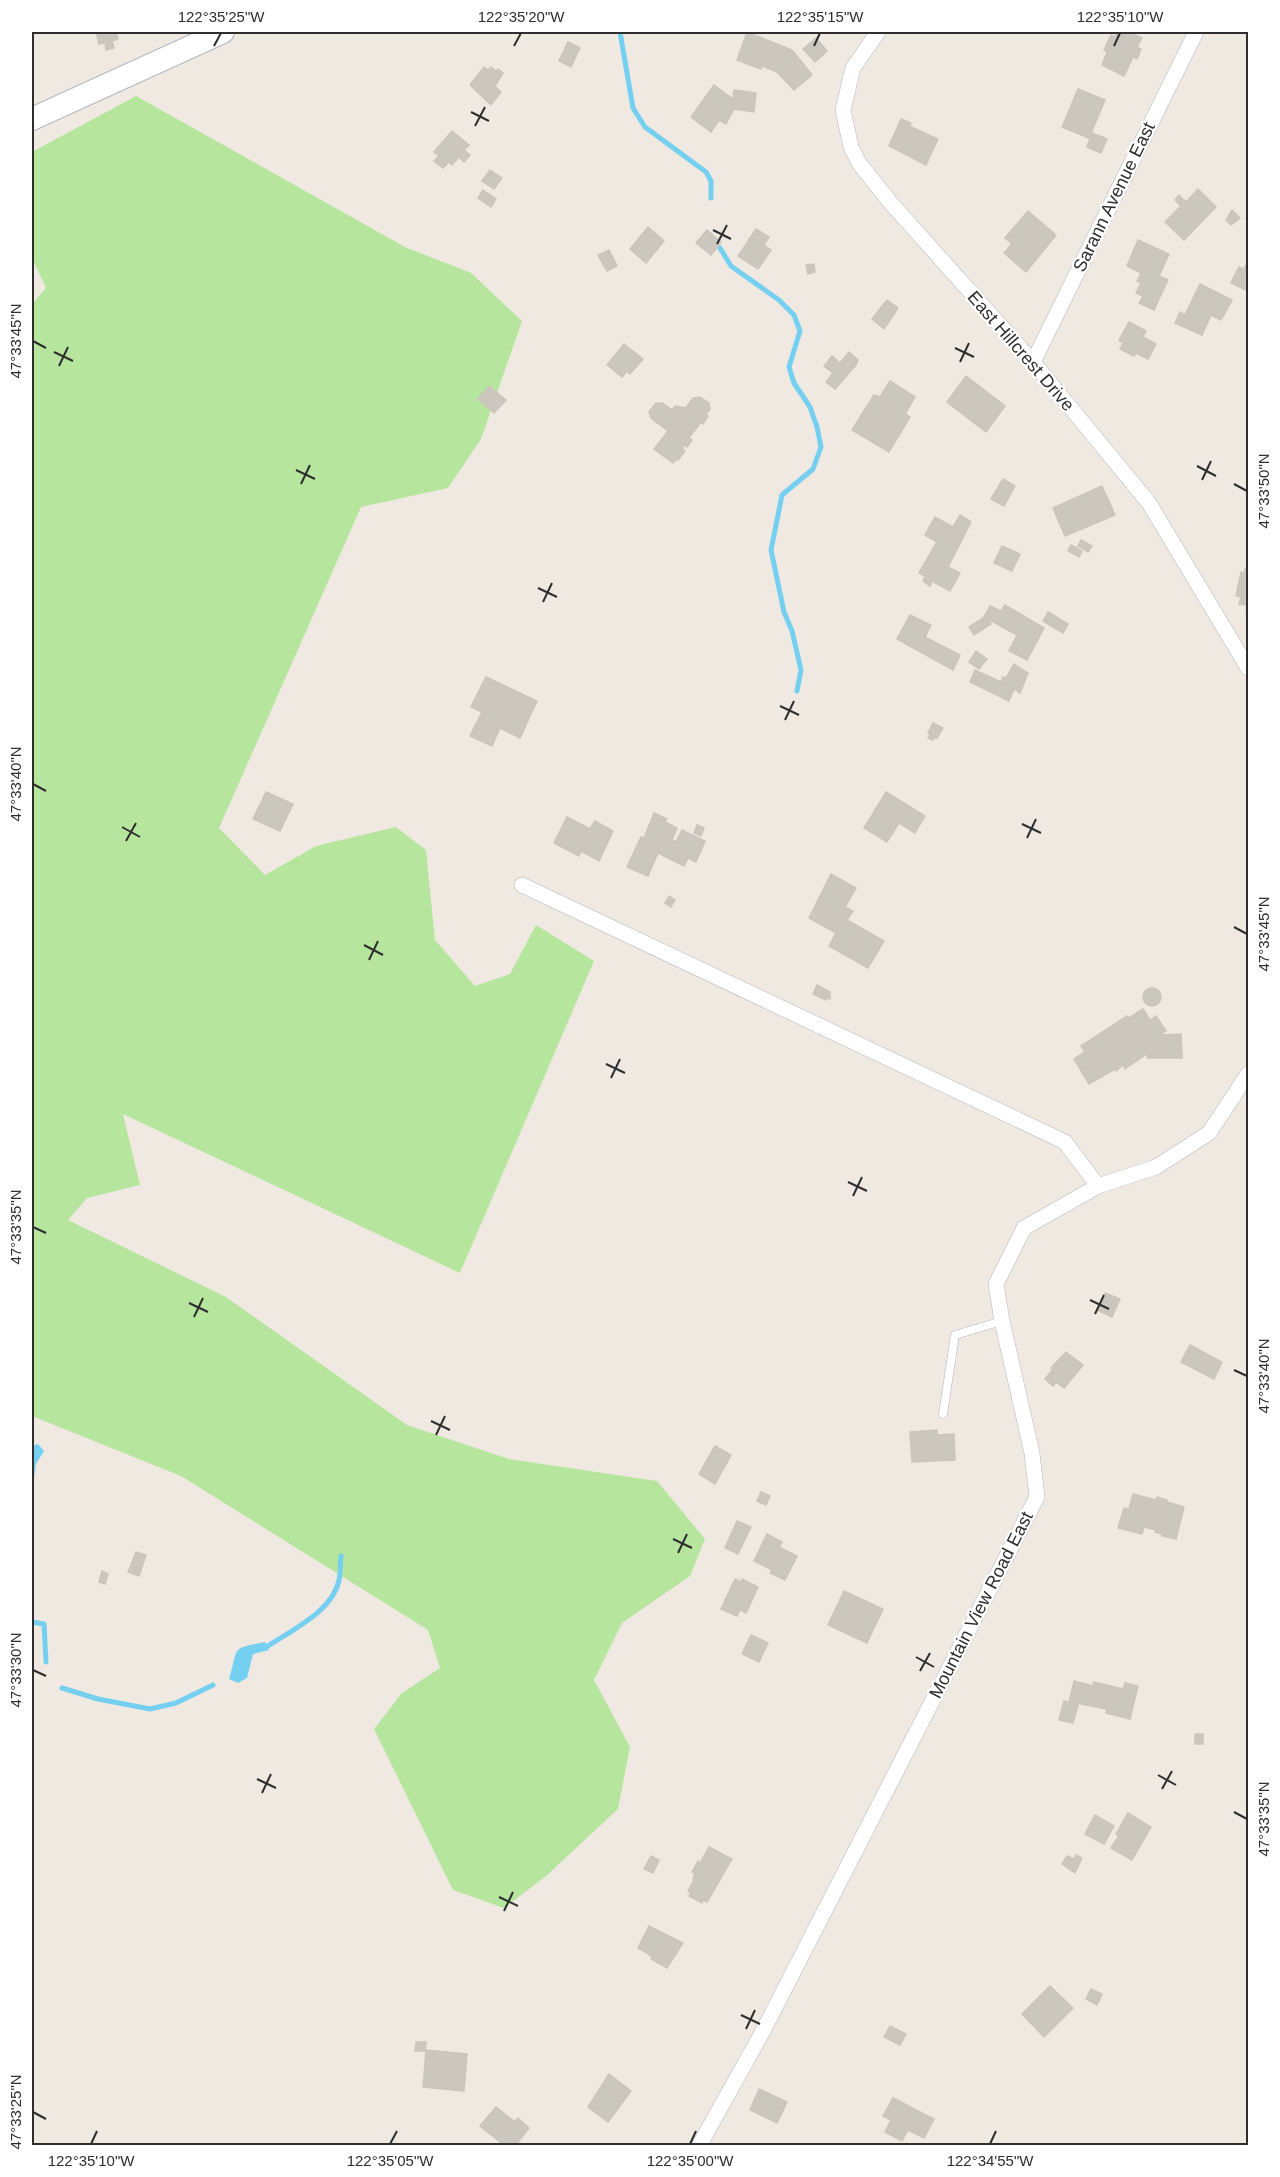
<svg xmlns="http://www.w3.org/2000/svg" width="1280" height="2177" font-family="Helvetica,sans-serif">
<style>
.green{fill:#b6e59e}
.water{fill:#75cff0}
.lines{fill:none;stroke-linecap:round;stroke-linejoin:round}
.stream{stroke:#75cff0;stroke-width:5}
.building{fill:#cbc7bf;stroke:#cbc5ba;stroke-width:1.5}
.lane-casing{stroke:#b4b7c1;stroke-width:9}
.street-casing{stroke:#b4b7c1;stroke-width:16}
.secondary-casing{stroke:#b4b7c1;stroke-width:24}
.lane{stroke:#fff;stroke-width:8}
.street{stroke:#fff;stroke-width:15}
.secondary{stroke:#fff;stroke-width:22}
.ticks{fill:none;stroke:#2e2e2e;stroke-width:2}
.labels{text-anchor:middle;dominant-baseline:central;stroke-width:4.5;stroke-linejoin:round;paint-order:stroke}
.street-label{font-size:18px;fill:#2e2e2e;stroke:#fff}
.neatline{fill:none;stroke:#2e2e2e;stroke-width:2}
.ticks-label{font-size:15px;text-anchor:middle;fill:#2e2e2e}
</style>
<rect width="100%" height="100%" fill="#efe9e1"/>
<polygon class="green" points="136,96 405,247 471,273 522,321 481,439 448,488 361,507 219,828 265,875 316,846 396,827 426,850 435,940 475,986 510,974 536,925 594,961 460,1273 123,1114 140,1185 87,1198 68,1220 226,1297 407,1425 509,1459 657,1481 705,1539 690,1576 622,1623 594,1680 630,1747 618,1809 546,1876 504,1908 453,1890 374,1729 402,1693 440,1668 428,1630 181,1476 32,1416 32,304 46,288 32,258 32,152"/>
<g class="water">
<polygon points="38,1444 44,1451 36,1464 32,1493 32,1446"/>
<path d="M265,1642L269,1650L253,1654L247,1678L238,1683L229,1679C239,1647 229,1649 265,1642Z"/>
</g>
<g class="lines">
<g class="stream">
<polyline points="620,32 633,108 645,127 706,172 711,181 711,198"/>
<polyline points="720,248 731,266 779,300 794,315 800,331 789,367 794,383 810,407 817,427 821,447 813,469 782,495 771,550 784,612 792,631 801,670 797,691"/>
<polyline points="32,1622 44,1624 46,1662"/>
<path d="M262,1647L268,1646C292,1630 333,1611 339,1580C341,1572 340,1564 341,1556"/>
<polyline points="62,1688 98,1699 150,1709 176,1703 213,1685"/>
</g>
</g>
<g class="building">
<polygon points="96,32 116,32 118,39 112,41 114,48 106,50 105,43 99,44"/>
<polygon points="747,32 792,50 812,75 794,90 777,72 762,66 761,69 737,60"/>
<polygon points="1117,32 1127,32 1142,38 1137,47 1141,49 1137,59 1133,57 1124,76 1102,65 1107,52 1104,50 1111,35 1115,37"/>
<polygon points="816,38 827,51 815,62 803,49"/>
<polygon points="568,42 580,48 571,67 559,61"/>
<polygon points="484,67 488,70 491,67 496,71 494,75 498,69 503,73 495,86 501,92 491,105 470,85"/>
<polygon points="714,85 733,99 734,90 756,93 754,112 734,109 726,124 719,120 711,132 691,117"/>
<polygon points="1078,89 1105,100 1089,138 1062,127"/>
<polygon points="901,119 911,123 909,126 938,139 926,165 889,146"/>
<polygon points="452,131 469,145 464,150 470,155 464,162 459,157 452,165 449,162 443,168 434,161 439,156 434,152"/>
<polygon points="1092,133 1107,139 1101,153 1087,147"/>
<polygon points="490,170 502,178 494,189 482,181"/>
<polygon points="1198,189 1216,207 1184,240 1165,222 1181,206 1175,200 1179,195 1186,202"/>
<polygon points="483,190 496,199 491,207 478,198"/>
<polygon points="1232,210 1240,218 1231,225 1226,220"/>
<polygon points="1028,211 1056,235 1026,272 1004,253 1012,244 1005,238"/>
<polygon points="648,227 664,241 646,263 630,249"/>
<polygon points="756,229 769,237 764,245 771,250 758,269 738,256"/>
<polygon points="707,230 721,242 711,255 696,243"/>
<polygon points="1138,240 1169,254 1159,276 1168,280 1154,310 1139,303 1143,296 1136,293 1141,283 1137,281 1141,273 1127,266"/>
<polygon points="609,250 617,266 607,271 598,255"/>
<polygon points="1248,261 1248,291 1231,283 1239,267 1244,269"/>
<polygon points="814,264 815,272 808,274 806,265"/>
<polygon points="1200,284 1232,300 1221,320 1211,315 1202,335 1175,323 1180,312 1185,315"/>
<polygon points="887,300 898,308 884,329 872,319"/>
<polygon points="1129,322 1146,331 1143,337 1156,344 1148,359 1136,353 1134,356 1120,349 1123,343 1119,340"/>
<polygon points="624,344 643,359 630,374 627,371 622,377 607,365"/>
<polygon points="849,352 858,360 856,365 835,389 826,382 833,373 824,366 832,356 840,363"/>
<polygon points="966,376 1005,406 986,432 947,402"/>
<polygon points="890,381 915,397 905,414 910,417 889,452 852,430 874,395 880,397"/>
<polygon points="489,386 506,400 494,413 478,399"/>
<polygon points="700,397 709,403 710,409 706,414 708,416 703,424 701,422 689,438 692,440 687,447 684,445 682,448 685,451 678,460 676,459 673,463 654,449 668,431 651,418 649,412 656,403 662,403 672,410 675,406 686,408 693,398"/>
<polygon points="1003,479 1015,486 1004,506 991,499"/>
<polygon points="1102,486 1115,515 1065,536 1053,508"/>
<polygon points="960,515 971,522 948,567 960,573 950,591 932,581 930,586 923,581 925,576 919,573 937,542 925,535 935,517 953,527"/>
<polygon points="1081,540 1092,546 1088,552 1078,546"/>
<polygon points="1071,545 1082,551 1079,557 1068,551"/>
<polygon points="1002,546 1020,554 1012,571 994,563"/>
<polygon points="1245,569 1248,569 1248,613 1246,613 1247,605 1239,604 1241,597 1236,596 1241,572 1245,573"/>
<polygon points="1005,605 1044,628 1027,660 1009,651 1017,635 984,617 990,606 1001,611"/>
<polygon points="1048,612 1068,624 1063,633 1043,621"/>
<polygon points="910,615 931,625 925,637 960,655 953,670 897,639"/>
<polygon points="986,616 991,624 974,635 969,627"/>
<polygon points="976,651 987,659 979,669 969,662"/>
<polygon points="1014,664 1028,673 1020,693 1014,689 1009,701 970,682 975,670 1001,682 1003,677 1006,678"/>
<polygon points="486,677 537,701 520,738 500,728 492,746 470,736 482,712 471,707"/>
<polygon points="933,723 943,728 937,738 935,737 933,740 928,738 930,734 928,733"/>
<polygon points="266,792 293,804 280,831 253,819"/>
<polygon points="886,792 925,816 915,833 899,823 887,842 864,828"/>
<polygon points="654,813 667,819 665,822 677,828 672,840 676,842 682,830 705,841 696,862 688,858 684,866 658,853 648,876 627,867 641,837 644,838"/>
<polygon points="567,817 590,829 595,821 613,831 599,861 581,851 579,856 554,843"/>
<polygon points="697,825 704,828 701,836 694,833"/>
<polygon points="831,874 856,888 845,907 853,911 847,920 884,941 868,968 829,946 836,933 809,918"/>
<polygon points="669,896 675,900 671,907 665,903"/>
<polygon points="817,985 830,992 830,999 827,998 826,1000 813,994"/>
<circle cx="1152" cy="997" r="9"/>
<polygon points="1143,1009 1150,1020 1156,1016 1166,1031 1162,1033 1163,1035 1181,1034 1182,1058 1147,1058 1148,1053 1125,1069 1123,1065 1116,1071 1115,1069 1089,1084 1074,1059 1085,1052 1081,1046 1127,1016 1129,1018"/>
<polygon points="1105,1293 1120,1299 1112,1317 1097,1310"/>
<polygon points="1190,1345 1222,1362 1214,1379 1181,1362"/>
<polygon points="1066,1352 1083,1365 1064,1388 1056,1382 1053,1386 1045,1379 1053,1369 1051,1368"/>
<polygon points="937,1430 937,1435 954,1434 955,1460 912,1462 910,1432"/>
<polygon points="715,1446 731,1455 715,1484 699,1474"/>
<polygon points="761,1492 770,1496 766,1505 757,1501"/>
<polygon points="1133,1494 1156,1500 1157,1497 1167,1500 1167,1502 1184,1507 1176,1539 1162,1536 1162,1534 1155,1532 1156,1530 1144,1527 1142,1534 1118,1528 1124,1508 1129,1509"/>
<polygon points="737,1521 751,1527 738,1554 725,1548"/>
<polygon points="767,1534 782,1542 779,1547 797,1556 785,1580 770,1573 772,1570 754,1561"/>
<polygon points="136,1552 146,1555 139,1576 128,1572"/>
<polygon points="102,1571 108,1574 105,1584 99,1582"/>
<polygon points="735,1579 741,1582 742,1579 758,1587 746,1613 740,1610 737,1616 721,1609"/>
<polygon points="844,1591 883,1609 867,1643 828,1625"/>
<polygon points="751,1635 768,1643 759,1662 742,1654"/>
<polygon points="1074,1681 1093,1686 1094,1682 1123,1689 1125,1683 1138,1686 1130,1719 1106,1713 1107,1709 1069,1702"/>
<polygon points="1064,1701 1078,1705 1073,1723 1059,1720"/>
<rect x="1195" y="1734" width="8" height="10"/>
<polygon points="1128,1813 1151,1827 1132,1860 1111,1848 1119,1836 1116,1834"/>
<polygon points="1095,1815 1114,1826 1104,1844 1085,1834"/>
<polygon points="709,1847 732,1859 707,1902 703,1900 702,1903 689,1896 691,1893 688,1891 694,1880 693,1879 695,1874 692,1872 698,1861 700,1863"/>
<polygon points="1076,1855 1082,1858 1075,1873 1062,1864 1067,1856 1074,1859"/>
<polygon points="651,1856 659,1860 653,1873 644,1869"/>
<polygon points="649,1926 683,1943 667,1968 651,1959 652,1957 647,1953 638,1948"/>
<polygon points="1050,1986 1073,2008 1044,2037 1022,2014"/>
<polygon points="1091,1989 1102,1994 1097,2005 1086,1999"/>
<polygon points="890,2026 906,2034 900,2045 884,2037"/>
<polygon points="416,2042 426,2042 425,2051 415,2051"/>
<polygon points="426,2050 467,2054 464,2091 423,2087"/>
<polygon points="609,2074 631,2091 608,2122 588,2107"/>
<polygon points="759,2089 787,2102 777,2123 750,2110"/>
<polygon points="893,2098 934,2119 924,2138 908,2130 902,2141 885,2132 891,2120 883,2116"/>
<polygon points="496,2107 515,2122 518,2118 529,2128 515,2146 505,2146 480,2126"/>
</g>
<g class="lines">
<g class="lane-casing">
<polyline id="lane" points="943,1414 955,1335 1002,1321"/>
</g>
<g class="street-casing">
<g id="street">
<polyline points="878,32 853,68 843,110 851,147 859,163 890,202 1033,362 1149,503 1248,668"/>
<polyline points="1033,362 1196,32"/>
<polyline points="522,885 1065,1142 1098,1186"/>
<polyline points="699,2146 763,2031 1037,1497 1032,1453 1002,1321 996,1284 1024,1228 1098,1186 1156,1167 1209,1133 1248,1074"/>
</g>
</g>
<g class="secondary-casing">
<polyline id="secondary" points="32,119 223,32"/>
</g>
<use href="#lane" class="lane"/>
<use href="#street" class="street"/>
<use href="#secondary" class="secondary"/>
</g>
<path class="ticks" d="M214,46L221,33M514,46L521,33M814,46L820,33M1114,46L1120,33M471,112L489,121M475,126L485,107M713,230L731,239M717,244L727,225M33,341L46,348M955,348L974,357M54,352L73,361M960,362L969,343M59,366L68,347M1197,466L1216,476M296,470L315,479M1202,480L1211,461M301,484L310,465M1234,484L1247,491M538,588L557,597M543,602L552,583M780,706L799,715M785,720L794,701M33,784L46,791M1022,824L1041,833M122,827L140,837M1027,838L1036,819M126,841L136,823M1234,927L1247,934M364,945L383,955M369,960L378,941M606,1064L625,1073M611,1078L620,1059M848,1182L867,1191M853,1196L862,1177M33,1227L46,1233M1090,1300L1109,1309M189,1303L208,1312M1095,1314L1104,1295M194,1317L203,1298M1234,1370L1247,1376M431,1421L450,1430M436,1435L445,1416M673,1539L692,1548M678,1553L687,1534M916,1657L934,1667M33,1670L46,1676M920,1671L930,1653M1158,1775L1176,1785M257,1779L276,1788M1162,1789L1172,1771M262,1793L271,1774M1234,1812L1247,1819M499,1897L518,1906M504,1911L513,1892M741,2015L760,2024M746,2029L755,2010M33,2112L46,2119M91,2144L97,2131M390,2144L397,2131M690,2144L696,2131M990,2144L996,2131"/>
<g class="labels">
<g class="street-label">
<text transform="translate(1114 197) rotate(-64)">Sarann Avenue East</text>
<text transform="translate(1021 351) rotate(49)">East Hillcrest Drive</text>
<text transform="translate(981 1605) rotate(-63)">Mountain View Road East</text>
</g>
</g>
<rect width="1280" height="2177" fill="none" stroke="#ffffff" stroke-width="66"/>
<rect x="33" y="33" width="1214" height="2111" class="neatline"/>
<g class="ticks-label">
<text x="221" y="22">122°35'25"W</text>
<text x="521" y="22">122°35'20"W</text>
<text x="820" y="22">122°35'15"W</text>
<text x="1120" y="22">122°35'10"W</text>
<text transform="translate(16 341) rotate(-90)" y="5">47°33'45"N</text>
<text transform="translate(1264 491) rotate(-90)" y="5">47°33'50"N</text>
<text transform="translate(16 784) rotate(-90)" y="5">47°33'40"N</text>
<text transform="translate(1264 934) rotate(-90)" y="5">47°33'45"N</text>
<text transform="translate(16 1227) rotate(-90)" y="5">47°33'35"N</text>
<text transform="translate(1264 1376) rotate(-90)" y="5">47°33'40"N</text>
<text transform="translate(16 1670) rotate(-90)" y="5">47°33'30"N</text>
<text transform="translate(1264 1819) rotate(-90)" y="5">47°33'35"N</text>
<text transform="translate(16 2112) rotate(-90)" y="5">47°33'25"N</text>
<text x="91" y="2166">122°35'10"W</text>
<text x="390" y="2166">122°35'05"W</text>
<text x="690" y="2166">122°35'00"W</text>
<text x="990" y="2166">122°34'55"W</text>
</g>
</svg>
